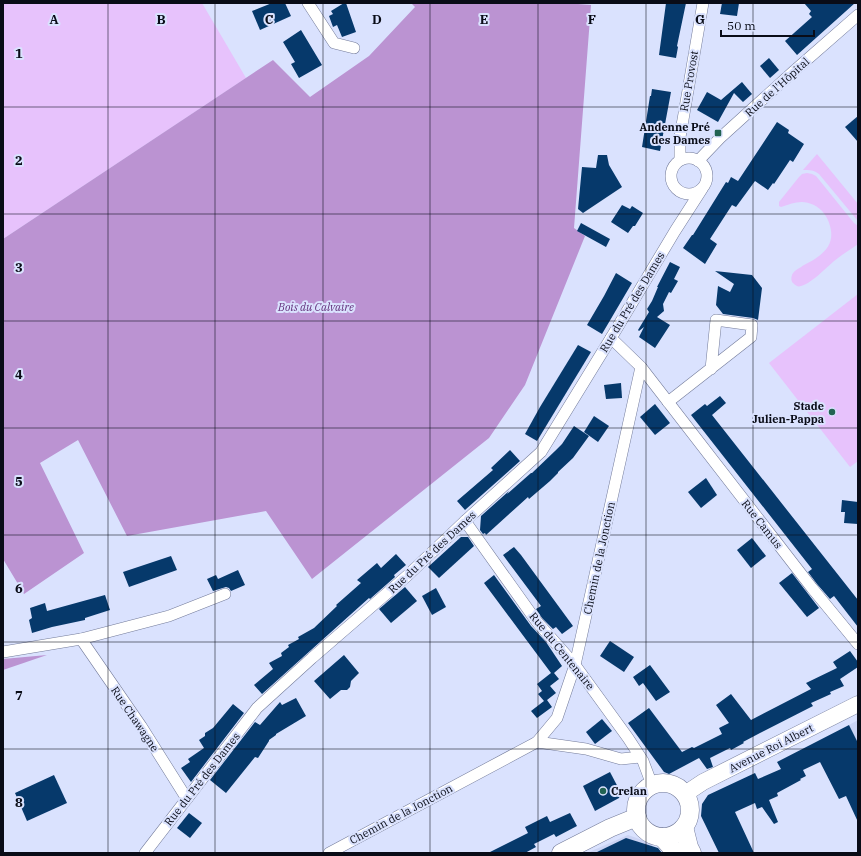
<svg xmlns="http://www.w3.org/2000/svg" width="861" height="856" font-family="'IBM Plex Serif',serif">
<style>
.built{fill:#cad3f4}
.green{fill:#e7c2fc}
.forest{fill:#bb93d2}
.building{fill:#06396b}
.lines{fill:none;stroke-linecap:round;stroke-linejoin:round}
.minor-casing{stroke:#737b9a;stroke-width:12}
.secondary-casing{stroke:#737b9a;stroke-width:17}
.primary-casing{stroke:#737b9a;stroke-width:19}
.minor{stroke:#fff;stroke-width:11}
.secondary{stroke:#fff;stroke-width:16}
.primary{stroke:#fff;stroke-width:18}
.grid{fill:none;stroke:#090c17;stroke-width:1;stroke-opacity:0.55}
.poi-dot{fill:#226352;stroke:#dae2fe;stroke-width:1.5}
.labels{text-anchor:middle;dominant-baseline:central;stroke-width:4;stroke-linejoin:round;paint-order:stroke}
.street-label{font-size:11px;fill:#090c17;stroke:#dae2fe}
.poi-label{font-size:11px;font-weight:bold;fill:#090c17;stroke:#dae2fe;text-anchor:end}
.park-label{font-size:11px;font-style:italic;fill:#63307b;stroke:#dae2fe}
.grid-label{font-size:13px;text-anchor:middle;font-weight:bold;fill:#090c17;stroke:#dae2fe;stroke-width:4;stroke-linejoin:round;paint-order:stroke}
</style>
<rect width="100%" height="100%" fill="#dae2fe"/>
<g class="built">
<polygon points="858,720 858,744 849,725"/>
<polygon points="628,835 651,843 657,853 587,853"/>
</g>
<g class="green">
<polygon points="3,3 202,3 246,78 3,239"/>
<path d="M817,154L858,204V221L819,174C814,170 810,170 803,170Z"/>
<path d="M807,173L812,174L816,176L854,223L858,226V244C852,249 844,253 838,258C828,265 813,283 801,286C798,287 796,286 793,283C791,281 791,278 792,275C794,270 800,268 804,265C820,257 836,247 830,226C828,217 822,209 814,205C802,199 793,203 781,207L779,206V202L799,177L802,174Z"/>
<polygon points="858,294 858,461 850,467 769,363"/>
</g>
<g class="forest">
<polygon points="411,3 565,3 591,5 574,228 585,236 525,385 489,438 312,579 266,511 127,536 78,440 40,463 84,553 24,594 3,559 3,239 273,60 310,97 369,56 415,7"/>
<polygon points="47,655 3,670 3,659"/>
</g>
<g class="building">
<polygon points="272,3 285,3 291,16 260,30 252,11"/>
<polygon points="344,3 346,3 356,32 342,37 337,25 333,27 329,16 333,14 331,11"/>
<polygon points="666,3 686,3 677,46 678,47 676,58 659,55"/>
<polygon points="722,3 739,3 737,16 720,14"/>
<polygon points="804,3 855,3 797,55 785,41 812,17 809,14 811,11"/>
<polygon points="301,30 322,65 299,78 291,64 295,62 283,42"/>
<polygon points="769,58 779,70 770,78 760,66"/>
<polygon points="742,82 752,94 743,102 734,93 718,122 697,110 707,92 721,100"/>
<polygon points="652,89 671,92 660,151 642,147 650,96 651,96"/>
<polygon points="858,116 858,142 845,127"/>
<polygon points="777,122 789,130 788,133 804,144 793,162 790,160 774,184 773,183 768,190 755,181 736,207 732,205 710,239 717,244 705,264 683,248 692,235 693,235 726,182 728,183 731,177 738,181"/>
<polygon points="598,155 607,155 609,165 622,187 583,213 578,209 582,167 596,168"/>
<polygon points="622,205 630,209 632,206 643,213 635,226 633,226 628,233 611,222"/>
<polygon points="581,223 610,239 606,247 577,231"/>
<polygon points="670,262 680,267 674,279 678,281 671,293 669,292 663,304 664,311 657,317 670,325 655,348 639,337 644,327 639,331 638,330 649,312 647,309 652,301 658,287 657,287"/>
<polygon points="715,271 752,275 762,288 758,320 753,318 723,314 716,305 718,286 730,292 734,284"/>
<polygon points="616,273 632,283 602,334 587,325 604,296"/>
<polygon points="578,345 591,352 537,441 525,434 540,407"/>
<polygon points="621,383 622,398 606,399 604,385"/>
<polygon points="720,396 726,403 712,415 858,600 858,627 834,596 830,599 817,584 808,572 812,569 691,415 705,404 707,406"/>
<polygon points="655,404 670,423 655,435 640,417"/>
<polygon points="594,416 609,426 598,442 584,432"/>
<polygon points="574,426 589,436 573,458 558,472 558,473 550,481 529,499 528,497 486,535 485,533 483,534 480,530 481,516 509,491 507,494 531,473 532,473 555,451 562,444"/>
<polygon points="510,450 520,461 465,510 457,501 493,470 491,468"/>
<polygon points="706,478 717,495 701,508 688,492"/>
<polygon points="842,500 858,502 858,524 844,523 845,512 841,512"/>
<polygon points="461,537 468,537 474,546 439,578 428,567"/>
<polygon points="752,538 766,556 751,568 737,550"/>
<polygon points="514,547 521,555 573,626 562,634 556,627 553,629 542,618 536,609 541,606 503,555"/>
<polygon points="396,554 406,565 394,575 395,577 370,599 369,598 262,694 254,685 273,669 269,663 282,656 281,653 289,647 288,645 299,639 298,637 314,628 337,606 336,605 361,583 357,580 377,563 381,568"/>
<polygon points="171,556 177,570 129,587 123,572"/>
<polygon points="238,570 245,585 231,591 229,588 226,587 213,591 207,579 216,575 218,579"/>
<polygon points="792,573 819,608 807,617 779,583"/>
<polygon points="494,575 531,626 546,642 562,666 554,673 559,679 550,686 556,693 547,700 552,707 537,718 531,711 544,701 538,694 542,691 537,684 551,673 484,583"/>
<polygon points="405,587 417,601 391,623 379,609"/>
<polygon points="436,588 446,607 432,615 422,596"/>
<polygon points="105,595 110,610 85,618 85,620 52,627 32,633 29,620 32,618 30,608 45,603 47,611"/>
<polygon points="610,641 634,657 624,672 600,656"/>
<polygon points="850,651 858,662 858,667 840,679 844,686 830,692 831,694 811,703 813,706 760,733 743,742 744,743 731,750 730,748 710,758 713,767 707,769 699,758 669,774 664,772 628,723 649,708 682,752 692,747 694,748 722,734 719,728 729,723 716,705 731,694 751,720 811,689 806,683 837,668 833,662"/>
<polygon points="344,655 359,673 351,681 350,687 347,690 341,690 330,699 314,681"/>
<polygon points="650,665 670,692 656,701 643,683 639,686 633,677"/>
<polygon points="296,698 306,716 276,734 276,735 269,740 269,741 258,758 255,757 226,793 210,780 255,722 260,725 280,702 282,705"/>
<polygon points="233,704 244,713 191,782 181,768 190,762 188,759 204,748 199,740 205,736 205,733 213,728"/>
<polygon points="602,719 612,731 595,744 586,732"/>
<polygon points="849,725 858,743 858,822 846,796 839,799 820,762 803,770 806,776 800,779 801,780 777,793 778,796 769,800 778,822 774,824 762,807 757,809 755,803 735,812 754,853 719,853 701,816 702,804 708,795 755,773 758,779 781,769 777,762"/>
<polygon points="610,772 621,793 619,798 595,811 583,786"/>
<polygon points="54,775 67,803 27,821 15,793"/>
<polygon points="189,813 202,823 190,838 177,828"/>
<polygon points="570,813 577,826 556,837 554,834 534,844 536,847 525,853 488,853 528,833 525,827 547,816 550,822"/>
<polygon points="626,838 658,848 662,853 595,853"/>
</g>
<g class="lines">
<g class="minor-casing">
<g id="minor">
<polyline points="308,3 334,43 354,48"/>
<circle cx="689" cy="176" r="18"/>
<polyline points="680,160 680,137 703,3"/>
<polyline points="698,161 720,138 794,71 858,15"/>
<polyline points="611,338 641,367 812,588 858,644"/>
<polyline points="668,402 751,337 752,325 716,320 711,369"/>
<polyline points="465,521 537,622 575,665 628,738 643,761 652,785"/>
<polyline points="81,639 169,616 225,594"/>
<polyline points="3,652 81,639 141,726 187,799"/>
<polyline points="537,742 586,749 621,759 640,757"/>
<polyline points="145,853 257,708 312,658 408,575 465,521 541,452 611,338 675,231 702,189"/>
<polyline points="329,853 537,742 557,718 575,665 641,367"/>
</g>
</g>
<g class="secondary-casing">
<polyline id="secondary" points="685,794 703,782 858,704"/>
</g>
<g class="primary-casing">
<g id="primary">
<circle cx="663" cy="810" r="27"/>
<polyline points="684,827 689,847 692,853"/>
<polyline points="662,837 676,853"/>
<polyline points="561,853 610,828 637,817"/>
</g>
</g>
<use href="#minor" class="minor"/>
<use href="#secondary" class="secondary"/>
<use href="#primary" class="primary"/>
</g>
<path class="grid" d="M108,3V853M215,3V853M323,3V853M430,3V853M538,3V853M646,3V853M753,3V853M3,107H858M3,214H858M3,321H858M3,428H858M3,535H858M3,642H858M3,749H858"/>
<g class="poi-dot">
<rect x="714" y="129" width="8" height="8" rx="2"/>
<circle cx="832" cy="412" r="4"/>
<circle cx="603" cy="791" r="4"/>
</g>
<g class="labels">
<g class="street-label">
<text transform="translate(689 81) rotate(-80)">Rue Provost</text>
<text transform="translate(777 87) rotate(-42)">Rue de l'Hôpital</text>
<text transform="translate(632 302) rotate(-59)">Rue du Pré des Dames</text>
<text transform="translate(762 524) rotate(52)">Rue Camus</text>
<text transform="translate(432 552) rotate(-43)">Rue du Pré des Dames</text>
<text transform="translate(599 558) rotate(-78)">Chemin de la Jonction</text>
<text transform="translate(562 651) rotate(51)">Rue du Centenaire</text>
<text transform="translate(135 719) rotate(56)">Rue Chawagne</text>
<text transform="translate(771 748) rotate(-27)">Avenue Roi Albert</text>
<text transform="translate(202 779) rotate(-52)">Rue du Pré des Dames</text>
<text transform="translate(401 814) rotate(-28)">Chemin de la Jonction</text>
</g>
<g class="poi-label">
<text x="710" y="127">Andenne Pré<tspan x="710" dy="13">des Dames</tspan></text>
<text x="824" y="406">Stade<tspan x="824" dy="13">Julien-Pappa</tspan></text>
<text x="611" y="791" text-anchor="start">Crelan</text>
</g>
<g class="park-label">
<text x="316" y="307">Bois du Calvaire</text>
</g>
</g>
<g class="grid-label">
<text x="54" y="24">A</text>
<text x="161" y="24">B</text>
<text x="269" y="24">C</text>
<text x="377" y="24">D</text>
<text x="484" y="24">E</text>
<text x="592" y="24">F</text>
<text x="700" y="24">G</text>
<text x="19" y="58">1</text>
<text x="19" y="165">2</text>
<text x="19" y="272">3</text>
<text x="19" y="379">4</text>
<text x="19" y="486">5</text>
<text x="19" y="593">6</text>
<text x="19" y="700">7</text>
<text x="19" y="807">8</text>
</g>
<rect width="861" height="856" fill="none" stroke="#090c17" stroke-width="8"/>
<path d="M721 30v6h93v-6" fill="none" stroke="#090c17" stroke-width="2"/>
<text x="727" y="30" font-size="12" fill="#090c17" stroke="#dae2fe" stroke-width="3" paint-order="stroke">50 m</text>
</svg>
